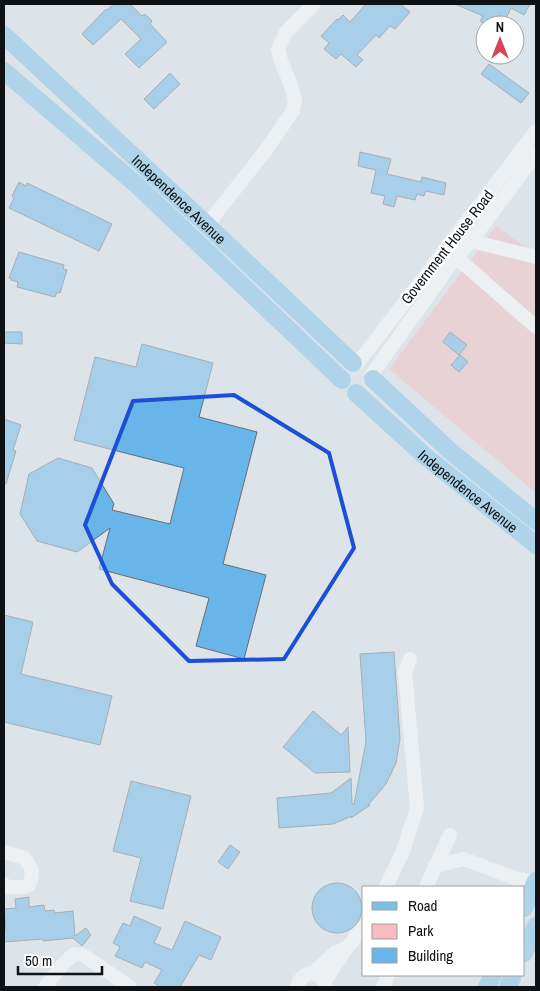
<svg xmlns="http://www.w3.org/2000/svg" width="540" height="991" font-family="'Archivo Narrow',sans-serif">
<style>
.green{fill:#f5bdbf}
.building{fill:#68b5ea;stroke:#666d72}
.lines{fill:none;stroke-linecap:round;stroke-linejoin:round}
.minor{stroke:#fff;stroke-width:14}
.major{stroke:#78c1ea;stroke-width:18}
.marked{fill:none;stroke:#1d4ed8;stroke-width:4;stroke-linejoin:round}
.labels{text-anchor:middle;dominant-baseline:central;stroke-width:4.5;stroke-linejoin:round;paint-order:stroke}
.street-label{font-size:15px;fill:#0f1214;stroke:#fff}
</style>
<rect width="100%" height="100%" fill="#dce4e9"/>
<polygon class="green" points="496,226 536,254 536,493 389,369"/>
<g class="building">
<polygon points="114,4 130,4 142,16 145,14 152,21 150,24 167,42 139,68 125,54 141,39 121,19 93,45 82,34 106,9 107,10"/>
<polygon points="366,4 400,4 410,12 395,29 390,26 379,38 376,35 357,55 363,60 356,67 341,54 336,59 324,49 329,43 321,36 337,19 338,20 343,15 350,22"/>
<polygon points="455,4 530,4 524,15 511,8 503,25 487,25 480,21 483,16"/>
<polygon points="489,64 529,93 521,103 481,74"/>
<polygon points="170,73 180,84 154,109 144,99"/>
<polygon points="360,152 391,159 387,174 421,182 422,177 446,183 444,195 426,191 424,196 417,194 415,200 397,196 394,207 383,204 385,196 371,193 376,170 358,166"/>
<polygon points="19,182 26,186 27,183 112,224 99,251 9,208 14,198 12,196"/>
<polygon points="19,252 64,265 63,269 67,270 60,293 57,292 55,297 17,287 18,282 11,280 12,279 9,278"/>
<polygon points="4,332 22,332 22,344 4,343"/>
<polygon points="450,332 467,345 459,355 443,342"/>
<polygon points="142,344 213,363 199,417 257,432 223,564 266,575 244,659 196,646 209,598 99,569 110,528 77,552 37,541 20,514 29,474 58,458 92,468 114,504 112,510 170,524 184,468 74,440 95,357 136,367"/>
<polygon points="460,355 468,362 459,372 451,365"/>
<polygon points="4,419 21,425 13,450 16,451 6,484 4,484"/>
<polygon points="4,615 33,622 21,674 112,696 100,745 4,722"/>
<polygon points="394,652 400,739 396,763 386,784 368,805 370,805 351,818 352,816 333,824 279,828 277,798 331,793 351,778 352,804 354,804 366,742 360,654"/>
<polygon points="313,711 341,735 348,727 350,772 315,773 283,747"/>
<polygon points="131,781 191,796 163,909 130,901 141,858 113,851"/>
<polygon points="230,845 240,852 228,869 218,862"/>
<circle cx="337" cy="908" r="25"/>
<polygon points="29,897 29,907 44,905 45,911 54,910 55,913 73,911 75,936 86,928 91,935 82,946 73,938 43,941 43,939 4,942 4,930 6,930 4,909 16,908 15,899"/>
<polygon points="134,916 161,928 154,943 172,950 185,921 221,937 211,960 199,955 180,987 161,987 154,983 162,970 145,962 142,968 115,956 120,947 113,943 123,923 130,926"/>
</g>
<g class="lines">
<g class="minor">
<polyline points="207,225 265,151 293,111 295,101 291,85 281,61 278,49 286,32 314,4"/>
<polyline points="471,241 536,257"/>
<polyline points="456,257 536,327"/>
<polyline points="358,363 536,131"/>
<polyline points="372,374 456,257 471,241 536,154"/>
<path d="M4,852L25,858C32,868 34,873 29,885L23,887H7L4,884"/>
<polyline points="435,866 464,859 517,879 536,882"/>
<polyline points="386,887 403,851 417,808 405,672 410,659"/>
<polyline points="426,887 450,835"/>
<polyline points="313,973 336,952 345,949"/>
<polyline points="325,981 346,949 364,927"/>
<polyline points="45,987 63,964 74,954 82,955 89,959 130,987"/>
<path d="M297,987C301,969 323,969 326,987"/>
<polyline points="383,987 388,975"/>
</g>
<g class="major">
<path id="s1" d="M4,35L207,225L353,363"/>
<polyline points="4,71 138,186 342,380"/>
<polyline points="373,379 450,451 536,521"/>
<path id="s2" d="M356,393L425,456L536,545"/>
<polyline points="524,908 536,881"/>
<polyline points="524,953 536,926"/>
<polyline points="487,987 493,975"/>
<polyline points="508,987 513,975"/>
</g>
</g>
<path d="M0 0H540V991H0ZM234,395L329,453L354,548L284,659L189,661L112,584L85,525L133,401Z" fill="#dce4e9" fill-opacity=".55" fill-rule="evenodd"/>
<path class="marked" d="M234,395L329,453L354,548L284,659L189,661L112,584L85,525L133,401Z"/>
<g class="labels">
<g class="street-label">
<text stroke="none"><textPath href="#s1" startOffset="240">Independence Avenue</textPath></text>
<text transform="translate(447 247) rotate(-52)">Government House Road</text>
<text stroke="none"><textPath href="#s2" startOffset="149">Independence Avenue</textPath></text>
</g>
</g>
<rect width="540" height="991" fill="none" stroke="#0f1214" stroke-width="10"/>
<rect x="362" y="886" width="162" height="90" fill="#ffffff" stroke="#9fa0a1"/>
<rect x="372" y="902" width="25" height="8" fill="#78c1ea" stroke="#9fa0a1"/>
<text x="408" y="911" font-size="15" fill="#0f1214">Road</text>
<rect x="372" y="924" width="25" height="15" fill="#f5bdbf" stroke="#9fa0a1"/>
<text x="408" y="936" font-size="15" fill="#0f1214">Park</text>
<rect x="372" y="948" width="25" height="15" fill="#68b5ea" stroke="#9fa0a1"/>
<text x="408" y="961" font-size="15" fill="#0f1214">Building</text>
<g transform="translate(500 40)"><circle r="24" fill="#ffffff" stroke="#9fa0a1"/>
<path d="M0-4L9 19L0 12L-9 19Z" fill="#d6455a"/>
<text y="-8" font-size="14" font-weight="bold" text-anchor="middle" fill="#0f1214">N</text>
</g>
<path d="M18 966v8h84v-8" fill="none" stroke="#0f1214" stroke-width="2.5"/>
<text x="25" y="966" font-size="15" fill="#0f1214" stroke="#ffffff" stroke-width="4" paint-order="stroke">50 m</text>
</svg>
